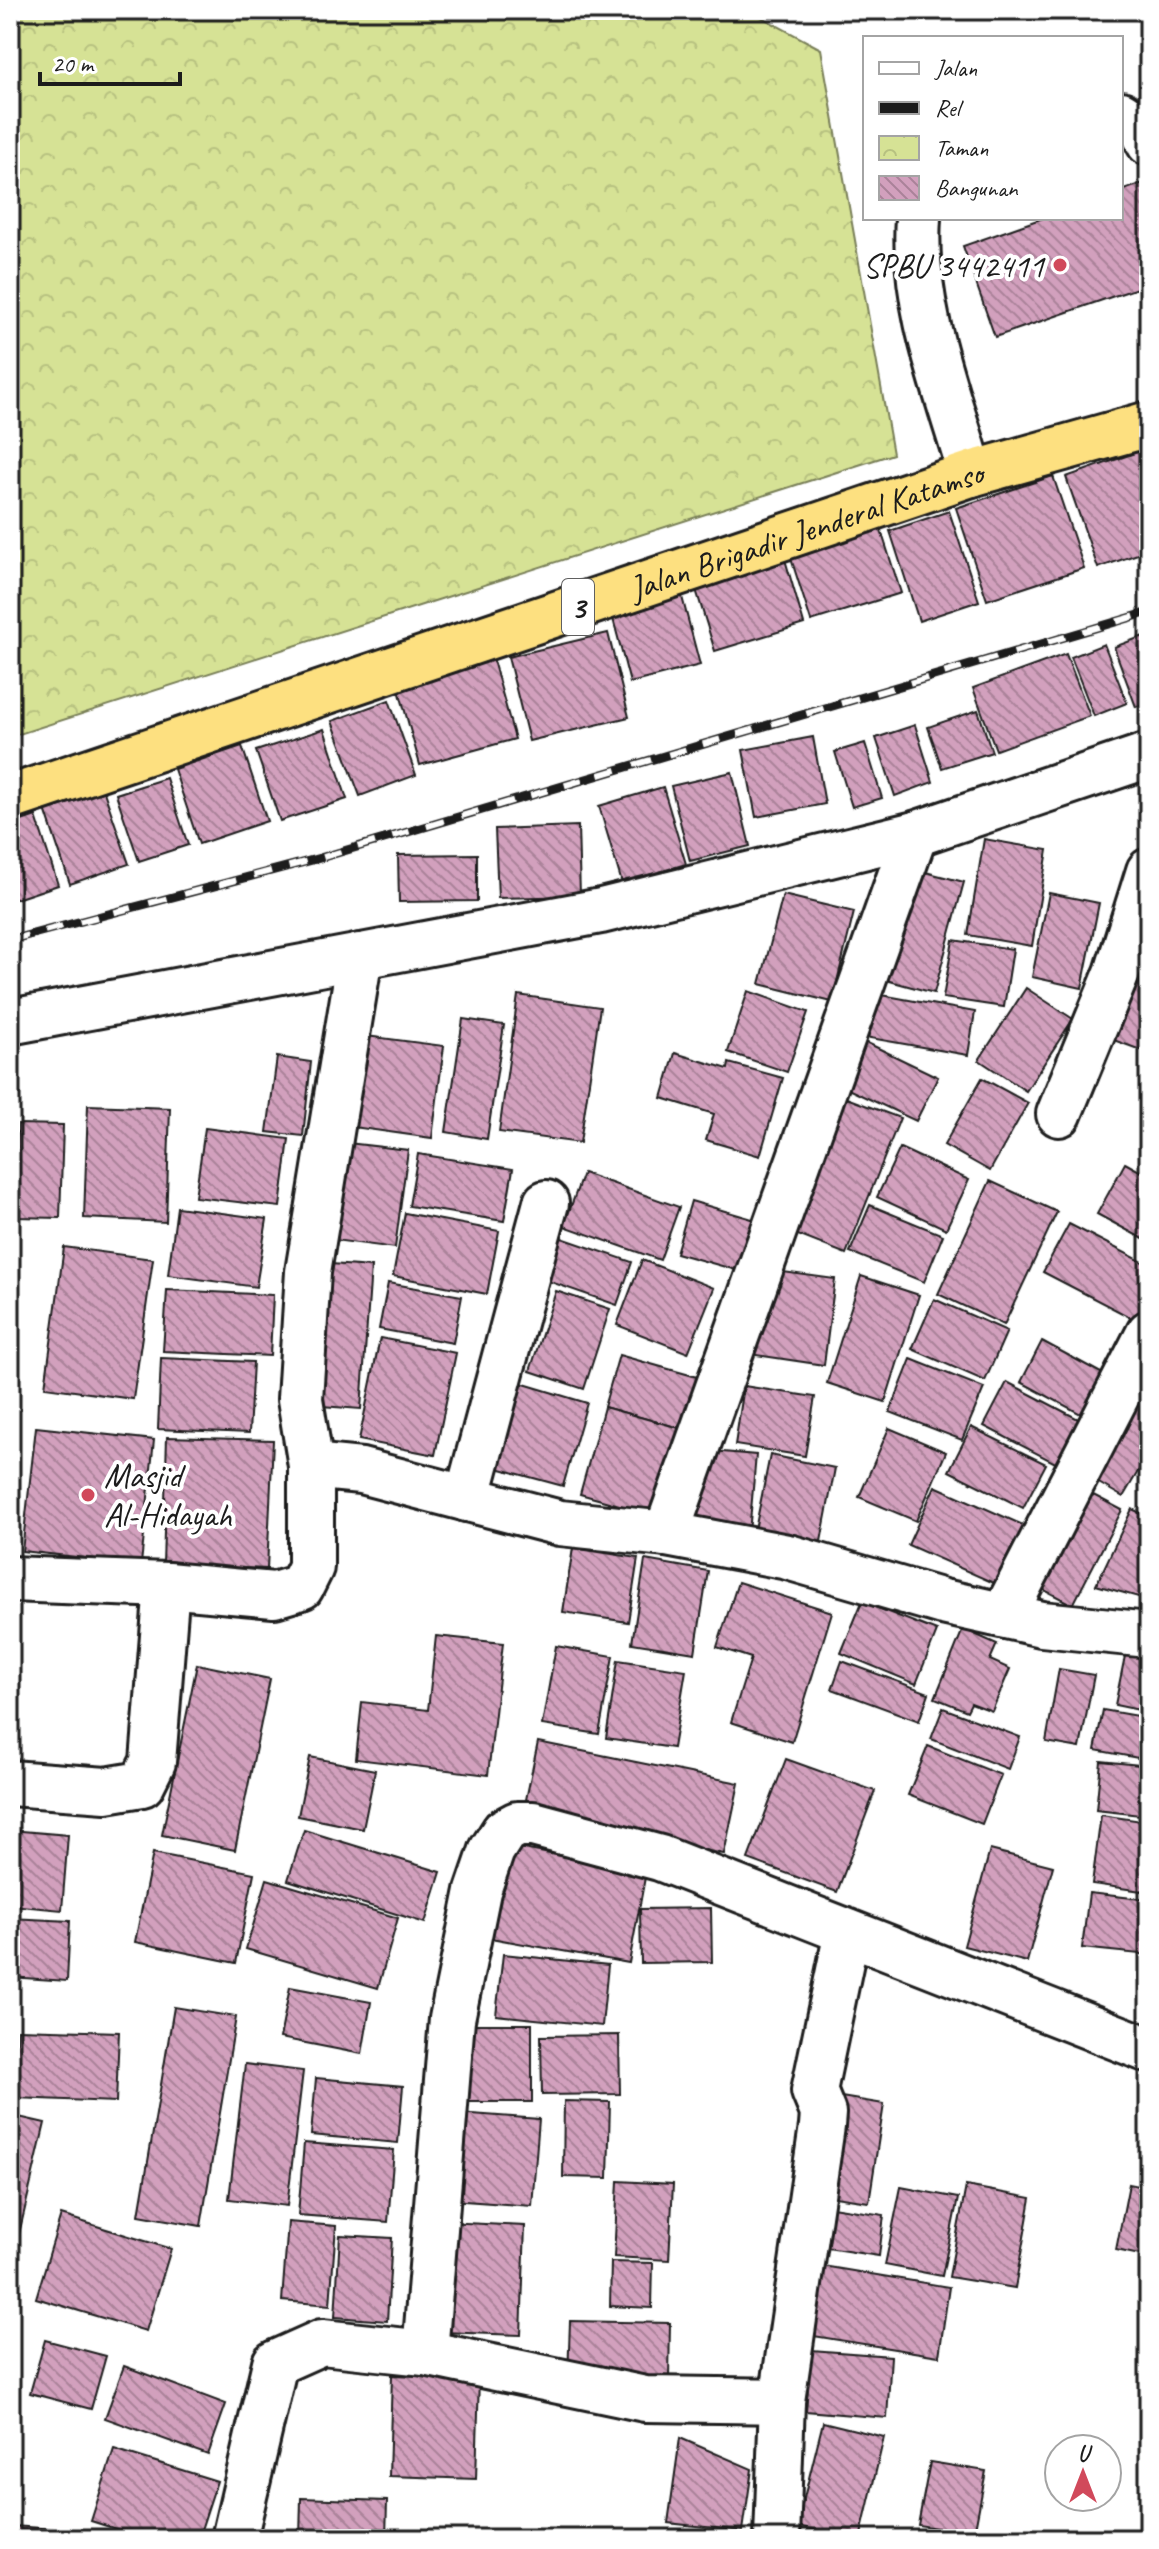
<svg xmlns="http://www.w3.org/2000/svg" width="1159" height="2549" font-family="Caveat,sans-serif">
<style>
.park{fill:url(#park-crowns);stroke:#797f58;stroke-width:2}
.building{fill:url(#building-back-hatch);stroke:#1c1c1c;stroke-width:2}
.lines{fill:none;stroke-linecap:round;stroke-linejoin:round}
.minor-casing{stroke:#1c1c1c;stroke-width:50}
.highway-casing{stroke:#1c1c1c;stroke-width:50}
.minor{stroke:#fff;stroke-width:44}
.highway{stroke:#fde080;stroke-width:44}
.rail-casing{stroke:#1c1c1c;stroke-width:9}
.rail{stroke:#fff;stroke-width:6;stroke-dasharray:18;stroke-linecap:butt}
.poi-dot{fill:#d1495b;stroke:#fff;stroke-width:3}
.labels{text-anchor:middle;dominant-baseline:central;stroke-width:8;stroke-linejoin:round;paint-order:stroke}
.shield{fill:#fff;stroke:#606060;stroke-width:2}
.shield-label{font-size:32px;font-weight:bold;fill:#1c1c1c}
.poi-label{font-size:34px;fill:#1c1c1c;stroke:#fff;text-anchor:end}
.street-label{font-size:34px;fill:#1c1c1c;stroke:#fff}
</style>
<defs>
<pattern id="park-crowns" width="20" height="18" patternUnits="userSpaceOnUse" patternTransform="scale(2)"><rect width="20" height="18" fill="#d6e295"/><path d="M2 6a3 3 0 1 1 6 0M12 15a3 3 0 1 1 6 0" fill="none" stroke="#b7c180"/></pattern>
<pattern id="building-back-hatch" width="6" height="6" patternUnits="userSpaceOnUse" patternTransform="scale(2)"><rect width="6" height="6" fill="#d2a0bd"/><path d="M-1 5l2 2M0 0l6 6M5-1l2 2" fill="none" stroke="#aa8299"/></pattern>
</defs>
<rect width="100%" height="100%" fill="#fff"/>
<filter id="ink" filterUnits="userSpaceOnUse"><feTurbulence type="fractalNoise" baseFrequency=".0125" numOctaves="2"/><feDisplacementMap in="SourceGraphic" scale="16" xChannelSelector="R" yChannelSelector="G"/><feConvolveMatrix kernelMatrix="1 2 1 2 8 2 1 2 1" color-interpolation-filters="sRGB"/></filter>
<g filter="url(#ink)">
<polygon class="park" points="10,10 748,10 821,49 893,454 10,737"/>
<g class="building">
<polygon points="1149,181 1149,284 995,337 963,246 1043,218 1121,218 1121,191"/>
<polygon points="1149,448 1149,550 1098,568 1066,477"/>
<polygon points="1053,476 1084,568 987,600 956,508"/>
<polygon points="949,511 979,601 919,621 890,531"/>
<polygon points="878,521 901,593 811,621 788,549"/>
<polygon points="784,556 804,624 715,651 694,583"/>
<polygon points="681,593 700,665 630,683 611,611"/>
<polygon points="608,633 629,717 529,741 508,657"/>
<polygon points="1149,634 1149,702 1136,707 1114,647"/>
<polygon points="1104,644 1127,703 1094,716 1071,657"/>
<polygon points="491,653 515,739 420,765 396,679"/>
<polygon points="1066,654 1090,716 996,750 973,688"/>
<polygon points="389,700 416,775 360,796 332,721"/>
<polygon points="978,710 992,752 942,768 928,727"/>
<polygon points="915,725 933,782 895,796 876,738"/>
<polygon points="324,729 347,799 280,821 256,751"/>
<polygon points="813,737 825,804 756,817 743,750"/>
<polygon points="865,743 882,798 852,807 835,752"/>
<polygon points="242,746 267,821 199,844 174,769"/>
<polygon points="732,772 750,846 690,861 671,786"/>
<polygon points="166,778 188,845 139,861 116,794"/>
<polygon points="663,787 686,864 622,883 599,806"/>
<polygon points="103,789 129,864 70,884 45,809"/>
<polygon points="36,816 58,885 10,901 10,825"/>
<polygon points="578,826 580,896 498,898 495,829"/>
<polygon points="984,839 1048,850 1032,946 968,935"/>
<polygon points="477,854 477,901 399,902 398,855"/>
<polygon points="906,867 964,882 934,993 875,977"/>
<polygon points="1149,891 1149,1053 1097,1034"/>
<polygon points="1049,893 1099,903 1082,988 1032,977"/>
<polygon points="783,895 854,912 832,1002 760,984"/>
<polygon points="953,940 1013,949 1004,1007 943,998"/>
<polygon points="1026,988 1073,1019 1026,1091 979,1060"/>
<polygon points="748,991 808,1012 787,1072 728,1052"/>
<polygon points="860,991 975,1012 968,1055 853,1035"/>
<polygon points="518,995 600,1007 580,1143 499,1132"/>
<polygon points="463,1019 504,1025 487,1139 446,1132"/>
<polygon points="366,1036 444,1046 432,1138 353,1127"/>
<polygon points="855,1037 938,1077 916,1121 833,1082"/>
<polygon points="675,1053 728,1069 729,1063 783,1078 760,1156 706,1140 714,1114 662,1098"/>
<polygon points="277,1057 311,1062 303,1136 267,1132"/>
<polygon points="982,1078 1028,1103 990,1171 944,1145"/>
<polygon points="833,1093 900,1118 846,1254 780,1228"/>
<polygon points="88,1105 170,1108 166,1222 84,1218"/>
<polygon points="18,1124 63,1125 60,1218 16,1217"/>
<polygon points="205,1128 289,1139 280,1207 195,1197"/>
<polygon points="339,1142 408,1150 395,1248 326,1239"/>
<polygon points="900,1148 969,1180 946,1229 877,1197"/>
<polygon points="418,1154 513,1169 504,1221 409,1206"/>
<polygon points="1125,1163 1149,1176 1149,1242 1097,1214"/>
<polygon points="583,1173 679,1207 660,1260 564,1226"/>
<polygon points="990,1181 1057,1212 1004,1325 938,1294"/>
<polygon points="691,1201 759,1221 743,1272 676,1253"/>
<polygon points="870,1205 943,1235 924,1282 850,1252"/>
<polygon points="177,1207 267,1219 256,1287 168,1275"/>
<polygon points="405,1213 499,1231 487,1294 393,1276"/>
<polygon points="1069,1224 1149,1265 1149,1312 1143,1324 1043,1272"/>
<polygon points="553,1235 632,1262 617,1305 539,1278"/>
<polygon points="64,1247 153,1259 133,1399 45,1387"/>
<polygon points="642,1260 714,1288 688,1353 617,1325"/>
<polygon points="317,1263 371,1267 361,1409 308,1405"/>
<polygon points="761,1269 835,1279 824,1365 749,1354"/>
<polygon points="861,1276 919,1295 885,1402 827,1383"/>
<polygon points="388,1283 462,1296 453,1343 379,1329"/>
<polygon points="167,1290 273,1295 270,1356 163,1351"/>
<polygon points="556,1291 610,1309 584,1389 530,1371"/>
<polygon points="934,1299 1007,1331 985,1381 912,1349"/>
<polygon points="380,1338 456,1353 435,1455 359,1440"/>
<polygon points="1042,1341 1112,1379 1090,1419 1021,1382"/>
<polygon points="619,1355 704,1379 690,1431 604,1407"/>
<polygon points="161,1358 253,1362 249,1433 158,1429"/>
<polygon points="911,1359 984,1388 962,1440 890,1412"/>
<polygon points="517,1382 587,1403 563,1486 493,1467"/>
<polygon points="1007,1382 1084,1422 1061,1466 984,1426"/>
<polygon points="744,1386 815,1397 805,1456 735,1445"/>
<polygon points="1133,1389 1149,1398 1149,1453 1123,1497 1083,1474"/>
<polygon points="604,1407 690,1431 666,1518 580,1494"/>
<polygon points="36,1427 154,1440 141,1564 22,1551"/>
<polygon points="971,1427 1046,1464 1023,1508 949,1471"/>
<polygon points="889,1428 946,1452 916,1521 859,1497"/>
<polygon points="167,1437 273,1440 267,1569 163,1564"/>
<polygon points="700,1450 756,1455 749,1533 693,1529"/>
<polygon points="770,1455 835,1468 819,1552 753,1540"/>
<polygon points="935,1486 1032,1529 1005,1588 908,1545"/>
<polygon points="1076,1486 1122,1510 1073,1605 1027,1581"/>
<polygon points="1132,1509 1149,1517 1149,1600 1096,1585"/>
<polygon points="573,1548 638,1558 628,1622 563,1612"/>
<polygon points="645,1560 708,1571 695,1653 632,1643"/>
<polygon points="738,1582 832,1612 792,1742 731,1722 751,1658 717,1647"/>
<polygon points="862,1602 937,1631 916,1684 841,1653"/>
<polygon points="963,1629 997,1644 990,1660 1010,1669 992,1711 971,1703 967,1711 935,1698"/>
<polygon points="436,1636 503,1643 488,1775 356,1759 362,1702 428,1710"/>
<polygon points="556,1646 613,1656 599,1734 542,1725"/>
<polygon points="1127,1646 1149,1651 1149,1712 1115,1705"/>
<polygon points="618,1660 686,1670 673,1748 606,1738"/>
<polygon points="842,1661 929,1693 919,1721 832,1689"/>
<polygon points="197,1664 270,1679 235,1850 162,1835"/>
<polygon points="1059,1669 1094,1675 1080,1748 1046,1742"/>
<polygon points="943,1708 1020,1737 1008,1769 931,1739"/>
<polygon points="1103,1710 1149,1718 1149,1760 1095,1750"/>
<polygon points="538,1742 739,1783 724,1854 523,1814"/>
<polygon points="928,1746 1001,1775 982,1824 908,1795"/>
<polygon points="310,1757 375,1770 363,1829 298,1816"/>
<polygon points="786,1759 875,1791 837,1892 748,1859"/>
<polygon points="1101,1761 1149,1766 1149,1816 1096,1810"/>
<polygon points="1101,1815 1149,1822 1149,1892 1092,1884"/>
<polygon points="10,1830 68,1835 62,1910 10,1905"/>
<polygon points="304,1830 441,1872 425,1923 288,1880"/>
<polygon points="502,1845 646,1872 629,1963 485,1937"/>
<polygon points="990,1850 1053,1866 1027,1962 964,1946"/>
<polygon points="153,1853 254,1873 236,1963 135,1942"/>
<polygon points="267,1879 398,1918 378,1988 246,1949"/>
<polygon points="1089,1893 1149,1900 1149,1955 1082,1948"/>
<polygon points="711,1908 712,1962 641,1963 640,1909"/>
<polygon points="10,1918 70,1921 67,1981 10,1977"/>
<polygon points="503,1954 608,1965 602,2026 496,2015"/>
<polygon points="290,1987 371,2002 362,2054 280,2038"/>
<polygon points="174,2007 236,2017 201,2226 139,2215"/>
<rect x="453" y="2024" width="79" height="78"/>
<polygon points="18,2029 119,2032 116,2102 15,2098"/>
<polygon points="619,2035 620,2094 542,2095 541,2036"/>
<polygon points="245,2064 303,2071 287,2206 229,2199"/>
<polygon points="316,2078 403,2086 398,2143 311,2135"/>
<polygon points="829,2095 884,2104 869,2202 814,2194"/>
<polygon points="564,2101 610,2102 608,2178 563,2177"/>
<polygon points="458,2113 539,2119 532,2206 451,2200"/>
<polygon points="10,2115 45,2123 10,2272"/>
<polygon points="304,2143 394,2150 388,2222 298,2215"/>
<polygon points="618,2181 673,2184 669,2260 614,2257"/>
<polygon points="1129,2184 1149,2188 1149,2257 1116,2250"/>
<polygon points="966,2186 1031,2198 1015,2288 949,2277"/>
<polygon points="901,2187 958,2198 942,2276 885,2265"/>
<polygon points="819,2205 884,2215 879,2256 814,2246"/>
<polygon points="61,2215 171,2249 146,2331 36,2298"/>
<polygon points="288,2222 336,2226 330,2305 282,2301"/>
<polygon points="446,2222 525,2226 521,2335 442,2332"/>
<polygon points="340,2235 392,2238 387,2321 335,2317"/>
<polygon points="611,2262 653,2263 652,2308 610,2306"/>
<polygon points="811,2264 949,2287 939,2356 801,2334"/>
<polygon points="570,2321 670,2323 669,2379 568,2377"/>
<polygon points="45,2340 106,2356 91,2409 30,2393"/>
<polygon points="811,2350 891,2356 887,2418 806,2411"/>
<polygon points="124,2366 226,2404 208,2455 105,2418"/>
<polygon points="392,2375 479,2378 476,2479 389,2476"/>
<polygon points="823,2422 884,2437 860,2539 797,2526"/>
<polygon points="680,2438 752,2469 743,2531 668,2523"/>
<polygon points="114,2449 217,2481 198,2539 147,2539 91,2521"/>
<polygon points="930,2462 986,2471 974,2534 918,2525"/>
<polygon points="301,2498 387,2501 386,2539 300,2539"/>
<polygon points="13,2526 81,2531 80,2539 12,2539"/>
<polygon points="666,2531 735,2538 735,2539 666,2539"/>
</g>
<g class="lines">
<g class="minor-casing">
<g id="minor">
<polyline points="1121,114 1143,130 1149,143"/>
<path d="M918,218C912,306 947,391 971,474"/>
<polyline points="10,1022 601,911 915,834 1149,755"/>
<polyline points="1059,1114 1117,973 1149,871"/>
<polyline points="311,1466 300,1399 308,1272 360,956"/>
<polyline points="467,1499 546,1203"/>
<polyline points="666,1534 915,834"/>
<polyline points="10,1579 167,1585 274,1595 301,1587 311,1567 311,1466 361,1471 560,1523 666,1534 788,1557 943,1602 1042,1624 1149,1635"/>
<polyline points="1004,1615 1149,1333"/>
<polyline points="10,1783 106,1790 142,1784 153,1762 167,1585"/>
<polyline points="425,2353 452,2019 478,1891 492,1850 504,1831 517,1824 533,1824 660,1858 1149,2050"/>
<polyline points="234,2539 275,2363 322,2342 425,2353 645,2399 782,2401"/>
<polyline points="777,2539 782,2401 822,2126 823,2113 814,2091 847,1932"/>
</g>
</g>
<g class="highway-casing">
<g id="highway">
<path id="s1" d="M10,798L971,474L1149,424"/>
</g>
</g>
<use href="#minor" class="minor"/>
<use href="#highway" class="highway"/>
<g class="rail-casing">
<polyline id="rail" points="10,940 320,858 1149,612"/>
</g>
<use href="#rail" class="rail"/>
</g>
</g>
<g class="poi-dot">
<circle cx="1060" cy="265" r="8"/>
<circle cx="88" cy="1495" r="8"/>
</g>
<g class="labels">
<rect class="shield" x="562" y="579" width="32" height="56" rx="6"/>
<g class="shield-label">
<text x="578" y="607">3</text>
</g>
<g class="poi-label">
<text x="1044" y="265">SPBU 3442411</text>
<text x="104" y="1475" text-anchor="start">Masjid<tspan x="104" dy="39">Al-Hidayah</tspan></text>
</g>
<g class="street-label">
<text stroke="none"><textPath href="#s1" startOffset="840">Jalan Brigadir Jenderal Katamso</textPath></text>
</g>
</g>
<rect width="1159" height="2549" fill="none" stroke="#fff" stroke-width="40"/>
<rect x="20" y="20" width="1119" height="2509" fill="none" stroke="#1c1c1c" stroke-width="3" filter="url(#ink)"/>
<rect x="863" y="36" width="260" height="184" fill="#ffffff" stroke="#a4a4a4" stroke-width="2"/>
<rect x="879" y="62" width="40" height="12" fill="#ffffff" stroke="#a4a4a4" stroke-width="2"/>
<text x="935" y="76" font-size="24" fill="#1c1c1c">Jalan</text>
<rect x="879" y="102" width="40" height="12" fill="#1c1c1c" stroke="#a4a4a4" stroke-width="2"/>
<text x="935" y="116" font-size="24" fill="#1c1c1c">Rel</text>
<rect x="879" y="136" width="40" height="24" fill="url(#park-crowns)" stroke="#a4a4a4" stroke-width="2"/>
<text x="935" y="156" font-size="24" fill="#1c1c1c">Taman</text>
<rect x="879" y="176" width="40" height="24" fill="url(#building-back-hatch)" stroke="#a4a4a4" stroke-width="2"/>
<text x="935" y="196" font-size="24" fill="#1c1c1c">Bangunan</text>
<g transform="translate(1083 2473)"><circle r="38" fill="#ffffff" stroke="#a4a4a4" stroke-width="2"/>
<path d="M0-6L14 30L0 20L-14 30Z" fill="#d1495b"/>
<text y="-12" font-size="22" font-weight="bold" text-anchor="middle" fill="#1c1c1c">U</text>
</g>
<path d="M40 72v12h140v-12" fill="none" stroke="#1c1c1c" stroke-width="4"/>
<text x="52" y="72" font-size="24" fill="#1c1c1c" stroke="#ffffff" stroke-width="6" paint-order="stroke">20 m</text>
</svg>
